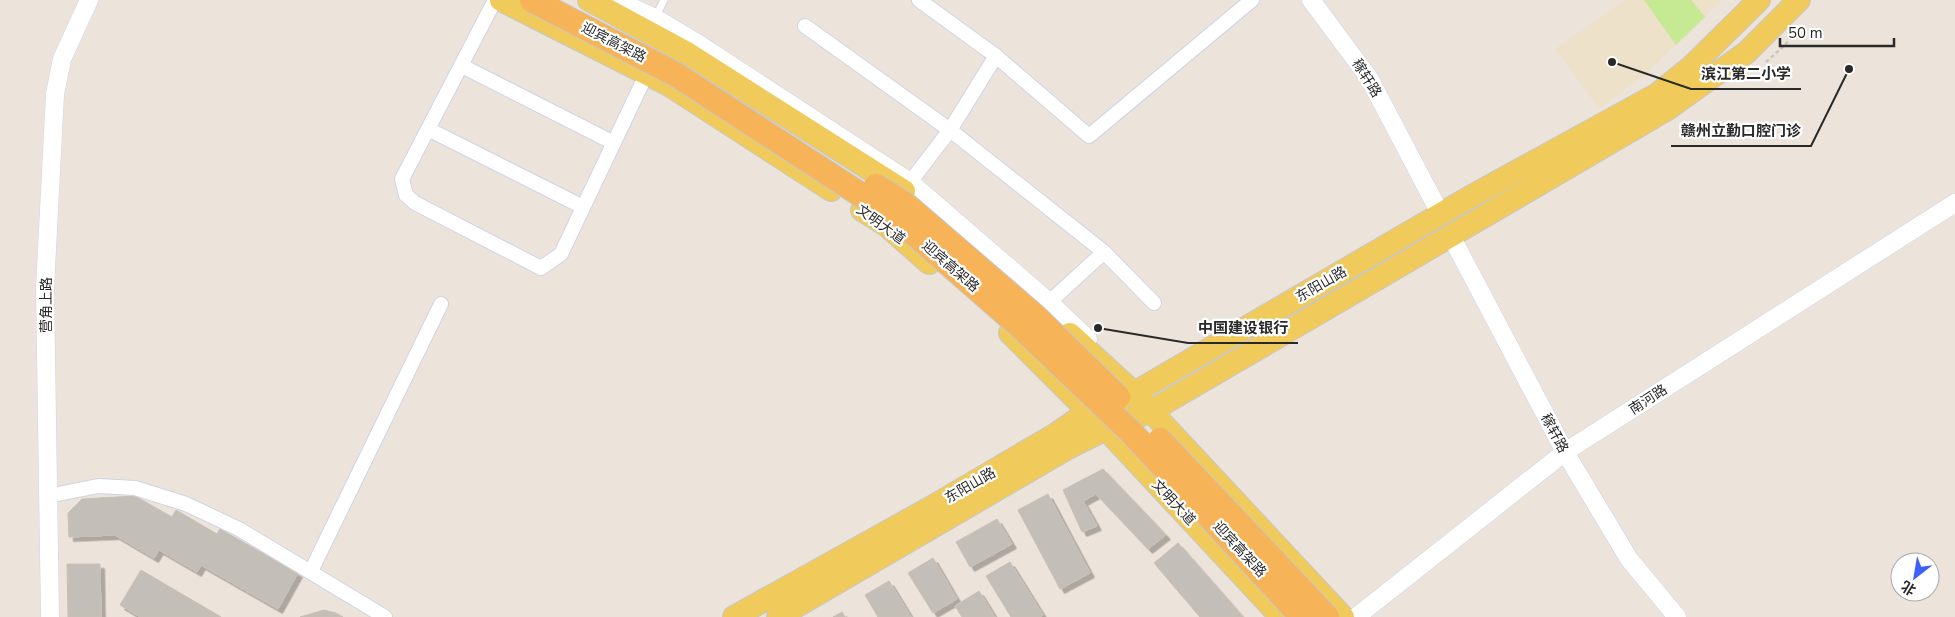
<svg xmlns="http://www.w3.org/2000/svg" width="1955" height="617" font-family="'Nunito Sans','Noto Sans SC',sans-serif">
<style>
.education{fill:#ede1ca}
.pitch{fill:#c6ea93}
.building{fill:#c4beb8;stroke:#c7c0b5;filter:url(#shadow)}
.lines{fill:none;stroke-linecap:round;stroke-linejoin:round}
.service-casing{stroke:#d0d4e2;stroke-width:9}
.minor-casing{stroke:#d0d4e2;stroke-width:16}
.tertiary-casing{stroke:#d0d4e2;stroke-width:19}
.primary-casing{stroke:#c7c7c7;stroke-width:24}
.path{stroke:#c7c7c7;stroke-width:2.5;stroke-dasharray:4 2.5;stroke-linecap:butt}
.service{stroke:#fff;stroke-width:7}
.minor{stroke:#fff;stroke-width:14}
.tertiary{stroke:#fff;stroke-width:18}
.primary{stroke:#f0cb5c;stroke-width:22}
.trunk-bridge-casing{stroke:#c7c7c7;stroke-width:26;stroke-linecap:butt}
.trunk-bridge{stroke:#f6b358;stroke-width:24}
.labels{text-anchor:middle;stroke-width:4.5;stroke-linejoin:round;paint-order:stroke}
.street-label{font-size:14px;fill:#292929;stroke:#fff}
.leader{fill:none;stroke:#292929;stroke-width:2}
.callout-dot{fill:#292929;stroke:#fff;stroke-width:2}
.callout-label{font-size:15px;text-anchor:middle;font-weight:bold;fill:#292929;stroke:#fff;stroke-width:4.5;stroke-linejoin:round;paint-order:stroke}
</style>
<defs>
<filter id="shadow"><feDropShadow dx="4.5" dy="4.5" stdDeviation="0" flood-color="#0004"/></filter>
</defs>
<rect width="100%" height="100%" fill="#ece4db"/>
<path class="education" d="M1625,0H1722L1645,75L1599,109L1555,49Z"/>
<path class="pitch" d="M1644,0H1691L1705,17L1676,45Z"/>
<path class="building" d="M1103,469L1166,535L1148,549L1096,494L1083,501L1097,526L1082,532L1063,490Z
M1048,494L1090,573L1060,589L1018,510Z
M135,496L172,517L176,510L217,534L220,529L298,573L278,609L201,565L197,572L159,550L154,558L115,535L69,537L68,513L82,499Z
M997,519L1012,544L970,567L956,542Z
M1178,543L1243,617H1200L1154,563Z
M933,558L957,599L933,613L908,573Z
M1010,562L1043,615L1040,617H1011L986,576Z
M67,564H100L101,617H68Z
M141,570L221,617H140L120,605Z
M889,581L911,617H878L865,595Z
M979,591L995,617H962L955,606Z
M324,610L336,613L343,617H300Z
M842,612L845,617H833Z"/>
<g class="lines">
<g class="service-casing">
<path id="service" d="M655,18L664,0"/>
</g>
<g class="minor-casing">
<path id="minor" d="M495,0L402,179L406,195L415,203L541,268L561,254L647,73
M919,0L996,56L1089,136L1252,0
M805,26L950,130L1104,252L1154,303
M462,66L614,143
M428,129L583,207
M904,190L950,130L996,56
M1043,308L1104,252
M48,496L98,486L135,488L186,504L239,529L385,617
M311,571L441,304"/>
</g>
<g class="tertiary-casing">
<path id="tertiary" d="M616,0L655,18L697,43L910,182L1049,302L1088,339
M1311,0L1369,78L1441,215
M1451,236L1565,452L1629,559L1677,617
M50,617L45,288L55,94L62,59L89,0
M1356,617L1565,452L1955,203"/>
</g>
<g class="primary-casing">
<path id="primary" d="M501,0L669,85L831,190
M589,0L687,53L904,191
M862,210L886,225L929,263
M1010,333L1106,429L1281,617
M1070,334L1134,393L1343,617
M734,617L930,508L1056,434L1088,412L1134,393L1470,197L1656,95L1691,67L1759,0
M778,617L1068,448L1106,429L1151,411L1666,110L1747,52L1799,0"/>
</g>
<path class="path" d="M1766,62L1785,45L1795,32"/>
<use href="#service" class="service"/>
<use href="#minor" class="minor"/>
<use href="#tertiary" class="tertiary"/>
<use href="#primary" class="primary"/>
<g class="trunk-bridge-casing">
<path id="trunk-bridge" d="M532,0L675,74L895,217L1023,329L1131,432L1302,617
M876,186L905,204L1036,317L1118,397
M1160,440L1327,617"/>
</g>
<use href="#trunk-bridge" class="trunk-bridge"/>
</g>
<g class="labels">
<g class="street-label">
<text transform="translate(614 42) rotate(27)" y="5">迎宾高架路</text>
<text transform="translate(1367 78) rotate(58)" y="5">稼轩路</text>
<text transform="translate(881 224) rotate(36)" y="5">文明大道</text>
<text transform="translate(951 266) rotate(41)" y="5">迎宾高架路</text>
<text transform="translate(1321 284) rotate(-30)" y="5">东阳山路</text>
<text transform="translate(46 305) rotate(-90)" y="5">营角上路</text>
<text transform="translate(1648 399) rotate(-33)" y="5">南河路</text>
<text transform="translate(1555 433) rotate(62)" y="5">稼轩路</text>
<text transform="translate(970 485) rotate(-30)" y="5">东阳山路</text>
<text transform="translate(1174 502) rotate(47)" y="5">文明大道</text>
<text transform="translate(1240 549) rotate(47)" y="5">迎宾高架路</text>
</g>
</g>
<path class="leader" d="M1612 62L1691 89H1801M1849 69L1811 146H1671M1098 328L1188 343H1298"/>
<g class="callout-dot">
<circle cx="1612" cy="62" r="5"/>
<circle cx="1849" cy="69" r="5"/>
<circle cx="1098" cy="328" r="5"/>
</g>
<g class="callout-label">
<text x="1746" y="79">滨江第二小学</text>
<text x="1741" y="136">赣州立勤口腔门诊</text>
<text x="1243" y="333">中国建设银行</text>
</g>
<g transform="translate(1915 577) rotate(211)"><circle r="24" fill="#ffffff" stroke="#a9a9a9"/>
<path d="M0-4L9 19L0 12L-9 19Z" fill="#3b61f9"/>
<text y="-8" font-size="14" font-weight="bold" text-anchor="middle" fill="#292929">北</text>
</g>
<path d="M1780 38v8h114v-8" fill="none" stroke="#292929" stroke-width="2.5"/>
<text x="1788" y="38" font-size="15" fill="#292929" stroke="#ffffff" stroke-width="4" paint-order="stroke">50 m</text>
</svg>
